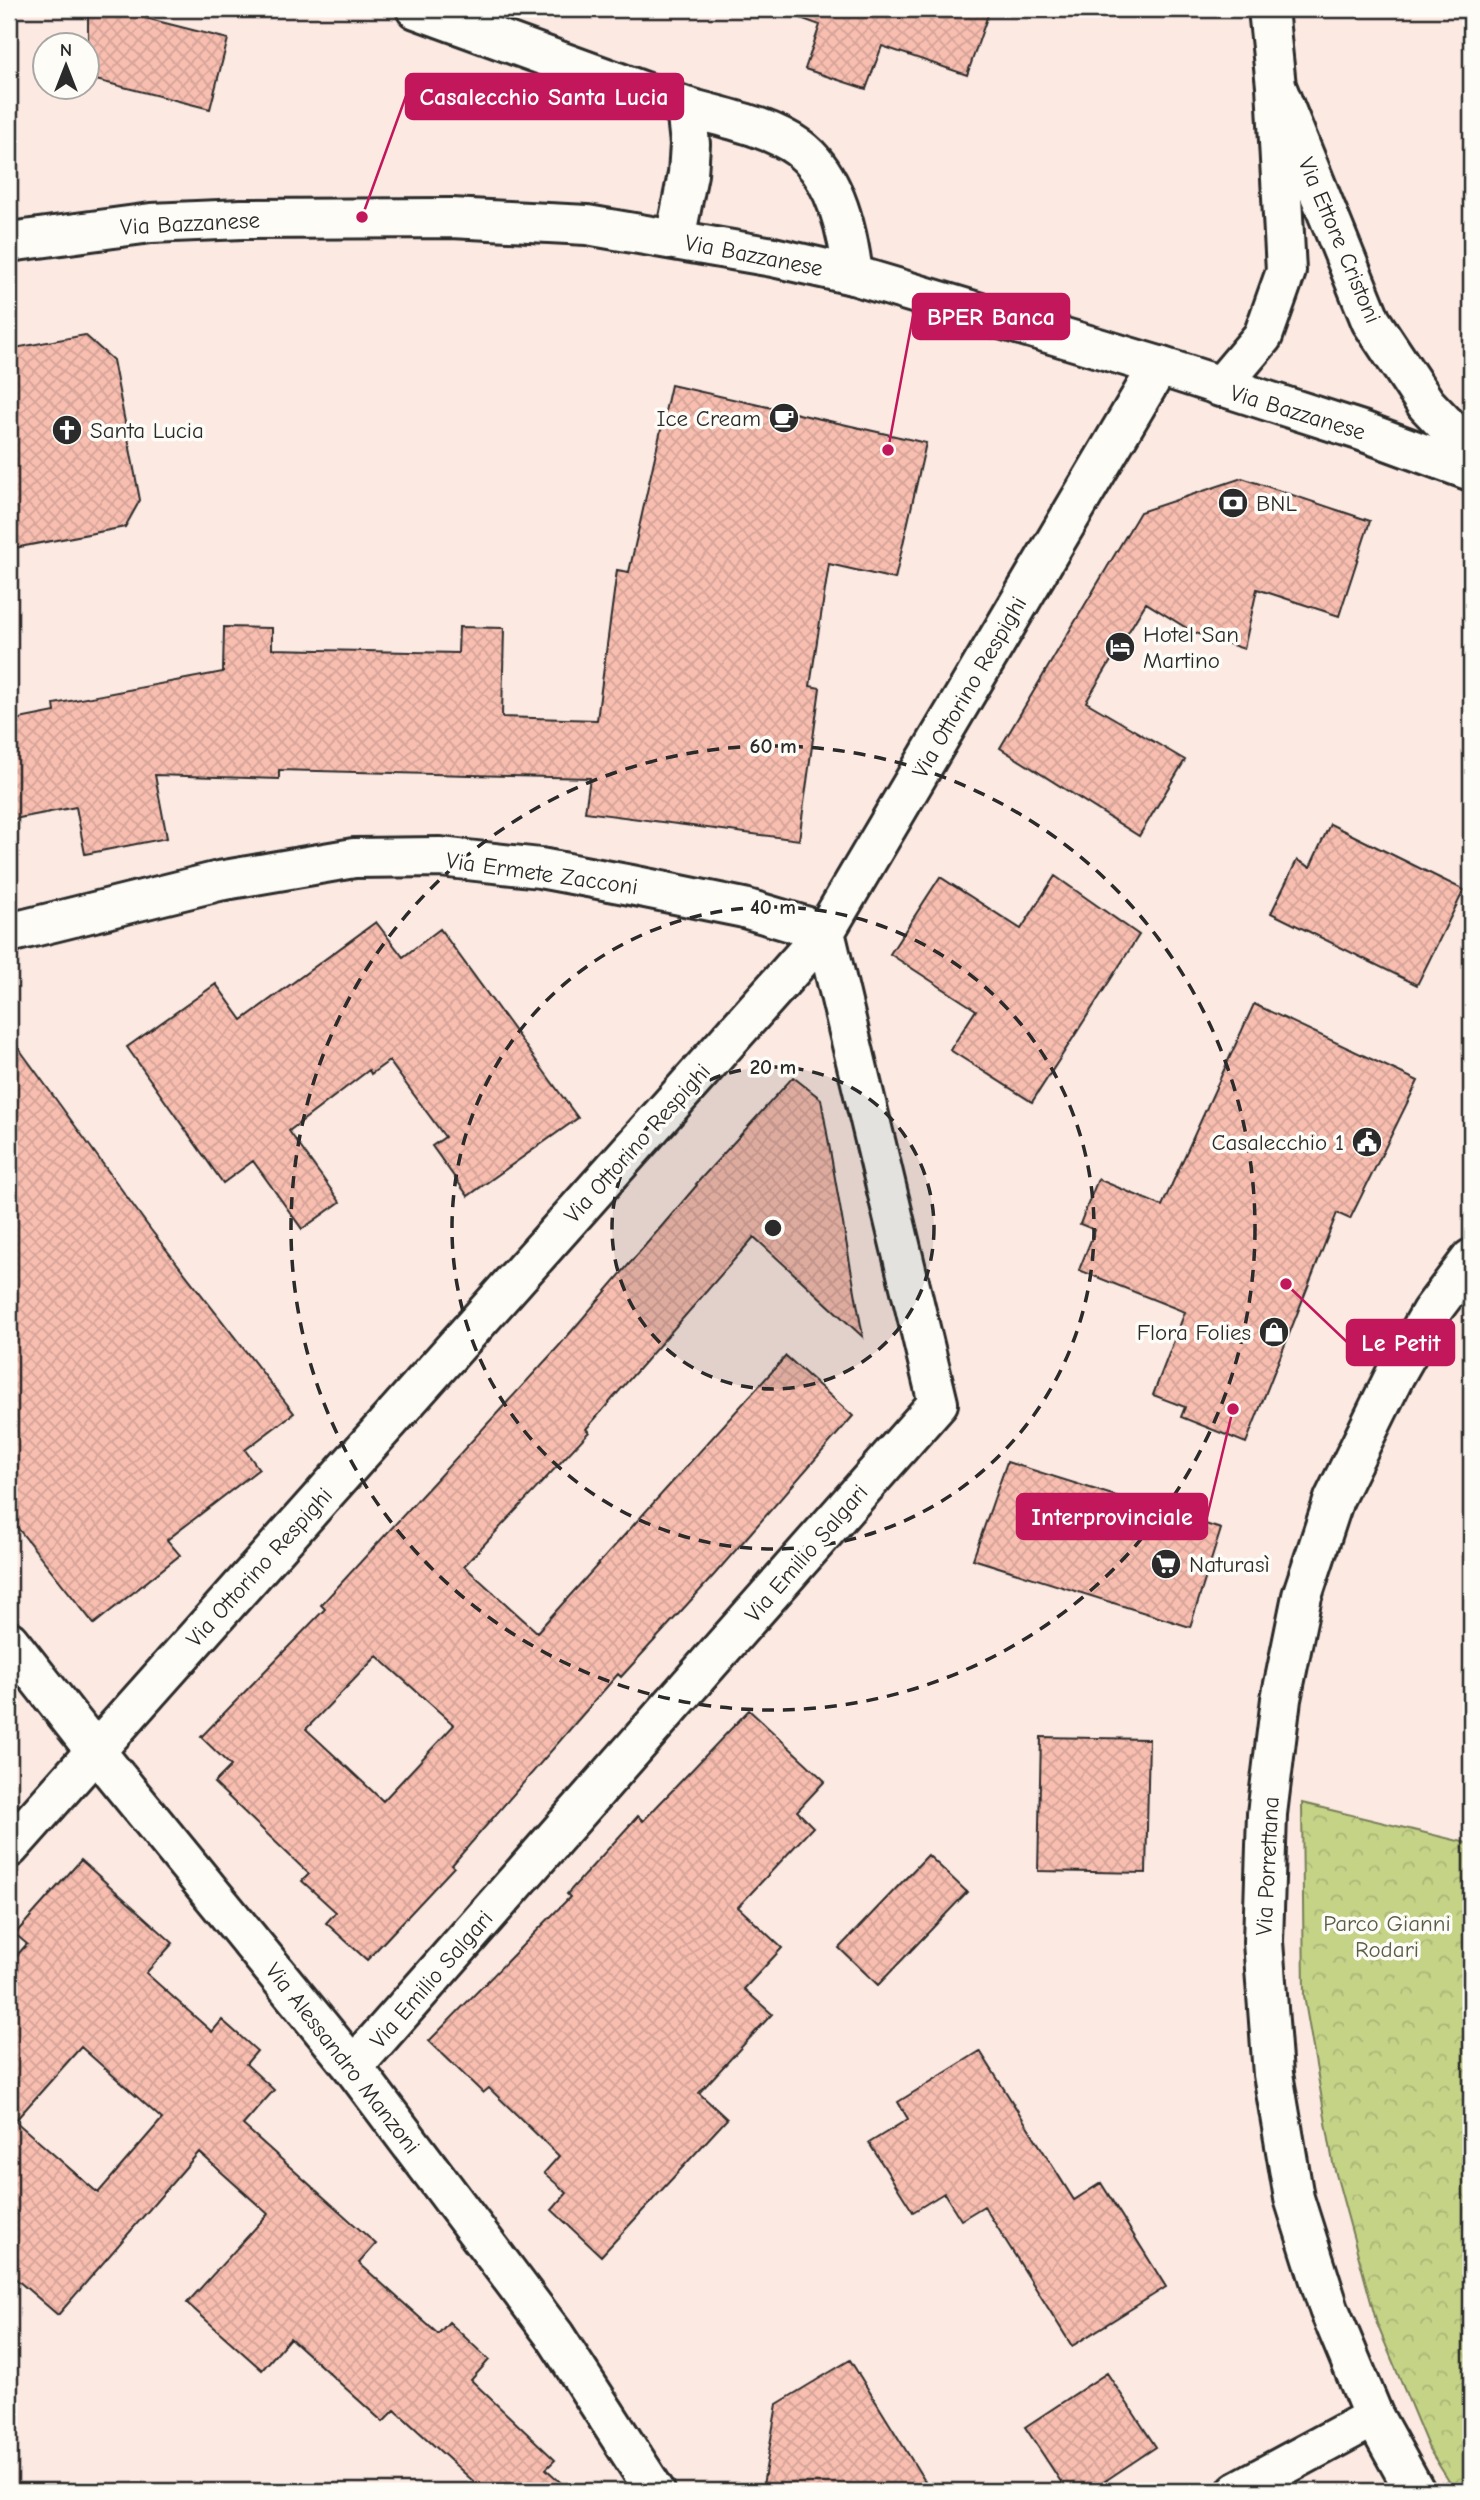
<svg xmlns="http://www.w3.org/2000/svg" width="1480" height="2500" font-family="'Comic Neue',sans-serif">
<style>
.park{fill:url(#park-crowns);stroke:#787f59;stroke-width:2}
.building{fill:url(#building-cross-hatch);stroke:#2b2b2b;stroke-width:2;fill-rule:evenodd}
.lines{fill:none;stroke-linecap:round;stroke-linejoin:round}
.minor-casing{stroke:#2b2b2b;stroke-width:44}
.secondary-casing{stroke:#2b2b2b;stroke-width:44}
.primary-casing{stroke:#2b2b2b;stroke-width:44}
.minor{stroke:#fdfcf7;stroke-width:38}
.secondary{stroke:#fdfcf7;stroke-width:38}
.primary{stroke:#fdfcf7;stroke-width:38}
.ring{fill:none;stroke:#2b2b2b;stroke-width:3.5;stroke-dasharray:12 9}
.labels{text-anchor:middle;stroke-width:7;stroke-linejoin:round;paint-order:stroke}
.street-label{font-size:23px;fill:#2b2b2b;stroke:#fdfcf7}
.poi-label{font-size:23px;fill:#2b2b2b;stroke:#fdfcf7;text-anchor:start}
.park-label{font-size:23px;fill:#595d47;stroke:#fdfcf7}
.centre{fill:#2b2b2b;stroke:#fdfcf7;stroke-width:3.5}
.ring-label{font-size:21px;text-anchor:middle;font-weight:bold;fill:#2b2b2b;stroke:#fdfcf7;stroke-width:7;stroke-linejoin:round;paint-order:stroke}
.leader{fill:none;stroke:#c2185b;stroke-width:2.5}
.callout-dot{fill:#c2185b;stroke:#fdfcf7;stroke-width:2.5}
.callout{fill:#c2185b;stroke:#c2185b;stroke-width:2.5}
.callout-label{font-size:24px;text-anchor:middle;font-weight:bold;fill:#fff}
</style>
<defs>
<pattern id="park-crowns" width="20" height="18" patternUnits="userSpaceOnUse" patternTransform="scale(1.75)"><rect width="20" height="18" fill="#c5d387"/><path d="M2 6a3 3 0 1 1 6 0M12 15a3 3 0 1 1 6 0" fill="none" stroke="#a9b575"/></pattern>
<pattern id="building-cross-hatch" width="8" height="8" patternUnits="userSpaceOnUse" patternTransform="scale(1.75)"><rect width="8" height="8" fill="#f8beb0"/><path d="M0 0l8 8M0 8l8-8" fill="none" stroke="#d5a398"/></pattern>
</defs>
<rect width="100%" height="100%" fill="#fce9e2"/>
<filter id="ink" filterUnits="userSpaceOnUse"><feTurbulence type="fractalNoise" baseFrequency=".0143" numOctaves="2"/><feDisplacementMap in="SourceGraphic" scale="14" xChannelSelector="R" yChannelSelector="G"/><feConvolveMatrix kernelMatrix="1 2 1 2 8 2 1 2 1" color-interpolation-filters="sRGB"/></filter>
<g filter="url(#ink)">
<path class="park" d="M1302,1803L1471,1844V2491H1455L1429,2449L1377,2324L1333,2163L1304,1996Z"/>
<path class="building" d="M88,9H110L228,39L210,109L88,78Z
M796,9H990L967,75L882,46L866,89L805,69L820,25L795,16Z
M85,335L113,360L140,500L125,527L9,549V349Z
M671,385L926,443L895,579L829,564L810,686L820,688L799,840L585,812L590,778L279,770V779L155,775L167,838L85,854L76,807L9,820V721L55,712L54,704L223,672L224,627L272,628V649L458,653L459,627L504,628L502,717L597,720L617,570L629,572Z
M1242,478L1370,521L1339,616L1257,589L1244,649L1193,632L1146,603L1086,702L1185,760L1139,836L1000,748L1140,512Z
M1330,824L1464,890L1417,985L1271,913L1297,860L1310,867Z
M1055,876L1139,935L1032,1102L950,1050L976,1010L890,954L940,877L1021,929Z
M376,922L403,957L440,929L578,1118L468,1196L432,1146L445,1137L389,1061L371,1074L369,1070L289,1131L340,1202L302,1229L253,1161L223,1183L127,1047L216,984L242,1020Z
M1254,1004L1418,1081L1350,1219L1337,1213L1246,1443L1181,1417L1185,1407L1153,1395L1185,1312L1079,1270L1095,1230L1080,1224L1098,1179L1162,1206Z
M9,1035L151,1230L294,1413L245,1450L259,1469L167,1540L180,1555L94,1624L9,1517Z
M793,1077L821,1099L863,1337L754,1237L586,1429L589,1432L464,1566L537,1632L786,1356L853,1416L714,1575L621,1677L618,1674L452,1865L454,1867L367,1960L326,1923L336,1912L302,1881L309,1874L214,1783L231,1766L201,1737L325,1609L321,1605L558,1347L697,1185L696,1184ZM377,1656L454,1725L383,1801L306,1729Z
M1007,1462L1221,1529L1190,1627L973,1559Z
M749,1710L825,1781L797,1811L813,1827L738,1907L782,1948L744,1989L772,2014L699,2093L727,2119L601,2256L552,2210L567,2193L544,2173L559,2156L489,2088L483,2093L429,2041L570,1897L567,1894L638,1816L643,1821Z
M1041,1737L1149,1739L1146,1873L1038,1871Z
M928,1855L967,1892L878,1985L839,1948Z
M81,1860L173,1943L146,1973L212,2032L222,2020L257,2051L246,2064L274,2090L243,2125L376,2244L359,2263L438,2334L449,2322L489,2360L471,2380L555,2460L546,2469L570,2491H484L395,2410L383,2422L290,2338L262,2370L187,2303L268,2214L199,2152L58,2315L9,2273V1964L27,1944L15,1934ZM81,2047L162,2119L98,2193L15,2121Z
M980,2051L1074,2200L1101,2183L1166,2287L1072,2346L984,2206L961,2220L944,2193L913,2212L869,2143L908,2119L898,2102Z
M850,2360L931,2491H762L777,2404Z
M1107,2373L1156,2447L1090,2491H1067L1025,2427Z"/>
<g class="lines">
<g class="minor-casing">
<path id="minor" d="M416,9L686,107
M1276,86L1371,321L1426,404L1471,451
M675,239L688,174L690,144L686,107C722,118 767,125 799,148C836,176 848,232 853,275
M1220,387L1263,336L1286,271L1276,86L1268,9
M9,933L219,881L354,858L440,857L540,868L631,885L744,908L825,932
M9,1641L96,1752L353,2067L555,2336L655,2491
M9,1848L825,932L1159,366
M353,2067L938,1403L825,932
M1237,2491L1374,2417"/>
</g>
<g class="secondary-casing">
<path id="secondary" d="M9,242L151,223L242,219L451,218L587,225L773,257L853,275L1159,366L1362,431L1471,471"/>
</g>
<g class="primary-casing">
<path id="primary" d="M1415,2491L1374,2417L1329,2309L1294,2198L1273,2074L1263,1942L1267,1814L1281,1699L1302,1596L1334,1499L1395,1375L1431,1312L1471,1259"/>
</g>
<use href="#minor" class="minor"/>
<use href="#secondary" class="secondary"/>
<use href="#primary" class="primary"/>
</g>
</g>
<circle cx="773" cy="1228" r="161" fill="#2b2b2b" fill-opacity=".12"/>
<g class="ring">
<circle cx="773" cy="1228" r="161"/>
<circle cx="773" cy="1228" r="321"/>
<circle cx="773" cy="1228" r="482"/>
</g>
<defs>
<g id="cafe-disc" transform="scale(1.575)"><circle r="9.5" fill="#2b2b2b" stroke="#fdfcf7"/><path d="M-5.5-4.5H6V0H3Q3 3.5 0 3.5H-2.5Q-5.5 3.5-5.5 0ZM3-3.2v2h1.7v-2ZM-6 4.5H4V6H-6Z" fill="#fff"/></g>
<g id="church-disc" transform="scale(1.575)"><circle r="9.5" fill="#2b2b2b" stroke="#fdfcf7"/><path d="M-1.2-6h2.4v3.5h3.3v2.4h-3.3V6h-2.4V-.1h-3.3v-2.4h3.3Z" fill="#fff"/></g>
<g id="bank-disc" transform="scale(1.575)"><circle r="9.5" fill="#2b2b2b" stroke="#fdfcf7"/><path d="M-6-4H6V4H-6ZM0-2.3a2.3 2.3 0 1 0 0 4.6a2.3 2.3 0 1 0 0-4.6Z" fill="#fff"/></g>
<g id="hotel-disc" transform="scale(1.575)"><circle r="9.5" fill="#2b2b2b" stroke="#fdfcf7"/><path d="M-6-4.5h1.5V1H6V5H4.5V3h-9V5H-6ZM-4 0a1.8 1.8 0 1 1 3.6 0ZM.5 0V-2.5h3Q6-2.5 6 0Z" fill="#fff"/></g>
<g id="civic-disc" transform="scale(1.575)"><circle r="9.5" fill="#2b2b2b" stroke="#fdfcf7"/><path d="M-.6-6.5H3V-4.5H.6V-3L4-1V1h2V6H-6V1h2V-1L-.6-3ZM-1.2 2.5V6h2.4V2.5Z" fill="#fff"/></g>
<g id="shop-disc" transform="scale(1.575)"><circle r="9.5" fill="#2b2b2b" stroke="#fdfcf7"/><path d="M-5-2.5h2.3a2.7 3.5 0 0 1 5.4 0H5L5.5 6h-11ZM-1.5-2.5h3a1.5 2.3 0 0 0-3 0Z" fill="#fff"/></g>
<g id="supermarket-disc" transform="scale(1.575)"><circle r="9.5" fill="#2b2b2b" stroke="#fdfcf7"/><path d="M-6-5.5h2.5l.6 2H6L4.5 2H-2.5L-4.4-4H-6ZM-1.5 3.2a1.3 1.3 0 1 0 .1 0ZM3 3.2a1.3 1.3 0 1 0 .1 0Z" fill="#fff"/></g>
</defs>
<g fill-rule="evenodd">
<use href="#cafe-disc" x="784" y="418"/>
<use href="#church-disc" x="67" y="430"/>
<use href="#bank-disc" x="1233" y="503"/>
<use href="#hotel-disc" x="1120" y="647"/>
<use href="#civic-disc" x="1367" y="1142"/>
<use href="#shop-disc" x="1274" y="1332"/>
<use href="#supermarket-disc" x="1166" y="1564"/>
</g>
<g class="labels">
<g class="street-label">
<text transform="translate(190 223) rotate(-3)" y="8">Via Bazzanese</text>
<text transform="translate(1340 240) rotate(67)" y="8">Via Ettore Cristoni</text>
<text transform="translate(754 255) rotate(11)" y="8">Via Bazzanese</text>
<text transform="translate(1298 412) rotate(17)" y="8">Via Bazzanese</text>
<text transform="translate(969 687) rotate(-60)" y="8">Via Ottorino Respighi</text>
<text transform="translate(542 873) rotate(8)" y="8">Via Ermete Zacconi</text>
<text transform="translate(637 1143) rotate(-48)" y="8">Via Ottorino Respighi</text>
<text transform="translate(806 1553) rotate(-49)" y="8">Via Emilio Salgari</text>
<text transform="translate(259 1567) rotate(-48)" y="8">Via Ottorino Respighi</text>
<text transform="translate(1267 1866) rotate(-87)" y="8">Via Porrettana</text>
<text transform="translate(431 1979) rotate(-49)" y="8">Via Emilio Salgari</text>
<text transform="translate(343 2058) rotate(52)" y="8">Via Alessandro Manzoni</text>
</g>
<g class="poi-label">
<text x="761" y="426" text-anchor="end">Ice Cream</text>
<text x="90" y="438">Santa Lucia</text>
<text x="1256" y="511">BNL</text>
<text x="1143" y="642">Hotel San<tspan x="1143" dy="26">Martino</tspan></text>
<text x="1344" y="1150" text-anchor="end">Casalecchio 1</text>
<text x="1251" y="1340" text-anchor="end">Flora Folies</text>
<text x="1189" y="1572">Naturasì</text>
</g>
<g class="park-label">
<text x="1387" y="1931">Parco Gianni<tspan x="1387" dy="26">Rodari</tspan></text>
</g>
</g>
<circle cx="773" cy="1228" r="10" class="centre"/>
<g class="ring-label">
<text x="773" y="753">60 m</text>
<text x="773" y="914">40 m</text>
<text x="773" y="1074">20 m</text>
</g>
<path class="leader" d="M362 217L406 96M888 450L913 316M1286 1284L1347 1342M1233 1409L1207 1517"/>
<g class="callout-dot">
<circle cx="362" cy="217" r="7"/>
<circle cx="888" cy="450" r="7"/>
<circle cx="1286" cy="1284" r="7"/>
<circle cx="1233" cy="1409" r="7"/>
</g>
<g class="callout">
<rect x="406" y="74" width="277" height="45" rx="7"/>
<rect x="913" y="294" width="156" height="45" rx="7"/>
<rect x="1347" y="1320" width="107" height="45" rx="7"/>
<rect x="1017" y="1494" width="190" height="45" rx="7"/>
</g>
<g class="callout-label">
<text x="544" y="105">Casalecchio Santa Lucia</text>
<text x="991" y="325">BPER Banca</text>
<text x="1401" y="1351">Le Petit</text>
<text x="1112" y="1525">Interprovinciale</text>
</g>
<rect width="1480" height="2500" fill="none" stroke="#fdfcf7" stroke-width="35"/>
<rect x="18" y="18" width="1445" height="2465" fill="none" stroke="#2b2b2b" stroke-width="2.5" filter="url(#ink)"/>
<g transform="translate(66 66)"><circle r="33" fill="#fdfcf7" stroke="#a9a8a5" stroke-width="2"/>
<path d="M0-5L12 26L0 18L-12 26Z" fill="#2b2b2b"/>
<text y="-10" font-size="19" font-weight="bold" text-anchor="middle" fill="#2b2b2b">N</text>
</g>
</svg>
